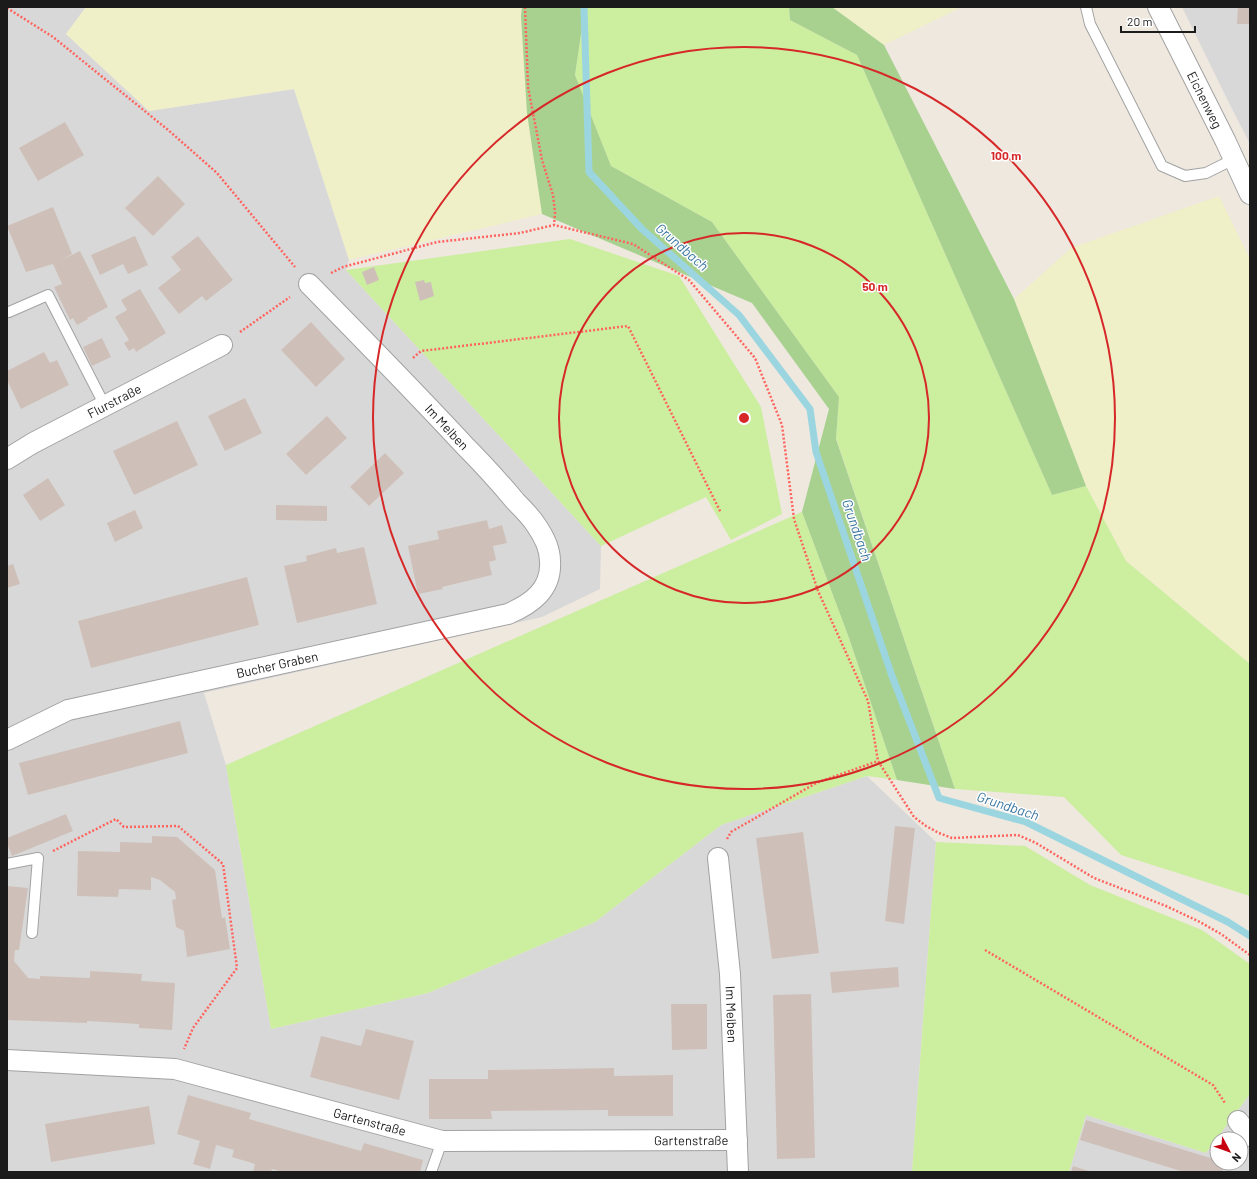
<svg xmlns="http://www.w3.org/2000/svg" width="1257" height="1179" font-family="Barlow,sans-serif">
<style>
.residential{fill:#d9d8d8;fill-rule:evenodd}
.farmland{fill:#efefc8}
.grass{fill:#ccee9f}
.forest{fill:#a8d190}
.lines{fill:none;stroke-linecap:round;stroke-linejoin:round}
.stream{stroke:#9bd6e0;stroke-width:7}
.building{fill:#cec0b8}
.lane-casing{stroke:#a2a2a2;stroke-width:12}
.street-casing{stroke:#a2a2a2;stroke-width:22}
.path{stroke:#ff645f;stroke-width:2.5;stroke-dasharray:2 2;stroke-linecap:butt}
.lane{stroke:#fff;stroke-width:10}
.street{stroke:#fff;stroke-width:20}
.ring{fill:none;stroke:#d62828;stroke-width:2}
.labels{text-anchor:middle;stroke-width:3;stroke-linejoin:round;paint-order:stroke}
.street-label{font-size:13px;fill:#1b1b1b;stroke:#fff}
.water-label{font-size:14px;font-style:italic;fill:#3b77a2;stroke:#fff}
.centre{fill:#d62828;stroke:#fff;stroke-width:2}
.ring-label{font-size:12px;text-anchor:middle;font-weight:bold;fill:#d62828;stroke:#fff;stroke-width:3;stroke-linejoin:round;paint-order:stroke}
</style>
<rect width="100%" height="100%" fill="#eee8df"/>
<path class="residential" d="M7,7H86L66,34L149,111L294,89L349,260L346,270L601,546L600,589L542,617L204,693L226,765L271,1029L428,993L595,922L721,825L867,776L936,842L912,1172H7Z
M1182,7H1250V144L1228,101Z
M1250,1094V1172H1069L1086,1115L1206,1153ZM1217,1139H1241V1163H1217Z"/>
<path class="farmland" d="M86,7H522L521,16L527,113L542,214L349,260L294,89L149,111L66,34Z
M832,7H962L884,45Z
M1219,196L1250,259V664L1126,561L1086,486L1014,299L1071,248Z"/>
<path class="grass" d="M585,7H789L790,20L857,55L1052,495L1086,486L1126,561L1250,664V896L1121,855L1064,797L955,789L836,438L839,397L712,222L611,166L575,75Z
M570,239L679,276L761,407L782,514L731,540L706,497L601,546L346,270Z
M802,512L849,638L897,780L867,776L721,825L595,922L428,993L271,1029L226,765Z
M936,842L1025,846L1090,885L1202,930L1250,964V1094L1206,1153L1086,1115L1069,1172H912Z"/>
<path class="forest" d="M522,7H585L575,75L611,166L712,222L839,397L836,439L955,789L897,780L849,638L802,512L829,409L752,303L542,214L527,113L521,16Z
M789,7H832L884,45L1014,299L1086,486L1052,495L857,55L790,20Z"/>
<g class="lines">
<path class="stream" d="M584,7L589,172L642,229L739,315L810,409L816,452L892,676L939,798L1026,822L1228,922L1250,936"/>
</g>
<path class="building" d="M1238,7H1250V24H1237Z
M65,122L84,155L38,181L19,148Z
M158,176L185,204L153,236L125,208Z
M53,207L72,254L59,261L80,251L108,307L87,318L88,319L77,325L73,318L70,320L54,287L62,284L53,264L26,272L7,226Z
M135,236L148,265L128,274L123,264L100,275L91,255Z
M198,236L233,280L206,301L202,296L179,314L158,288L181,270L171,257Z
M374,267L379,280L367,285L362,272Z
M424,280L425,283L431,282L434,296L420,301L415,282Z
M140,289L166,333L136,352L134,348L129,351L124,343L129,340L115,317L127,310L121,300Z
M311,322L345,359L316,387L281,350Z
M102,338L111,357L92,366L83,347Z
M44,352L50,363L57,360L69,385L21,409L7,380V371Z
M245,398L262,433L225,451L208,416Z
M327,416L347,438L306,475L286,454Z
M177,421L198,465L134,495L113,451Z
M385,453L404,473L369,506L350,487Z
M48,478L65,505L40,521L23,495Z
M276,505L327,506V521L276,520Z
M135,510L143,528L115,542L107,523Z
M487,520L489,529L502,525L507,543L493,546L496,560L489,562L492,575L442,587L443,589L418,594L408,546L439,539L437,531Z
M364,547L377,604L297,623L284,566L307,561L306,556L336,548L337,553Z
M13,564L20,584L7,588V566Z
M247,577L259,625L91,668L78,621Z
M180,721L188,753L28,795L19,763Z
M66,814L73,831L12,856L7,843V838Z
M895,826L915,828L904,924L885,921Z
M803,832L819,953L772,959L756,838Z
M152,836L177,837L215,870L222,918L225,917L230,949L187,957L184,931L176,927L172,900L176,899L175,892L160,880L151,877V890L119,889L118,897L77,896L78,851L120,852V842L152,843Z
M7,886L28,888L19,950H15L14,961L28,978L40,979V976L90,978V971L142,974L141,981L175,983L172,1030L139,1028V1024L87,1021V1023L7,1020Z
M898,967L899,987L832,993L830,972Z
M811,994L815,1158L777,1159L773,995Z
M671,1004H707V1049L672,1050Z
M366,1029L414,1041L399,1100L310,1077L321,1036L361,1046Z
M614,1068V1076L673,1075V1116H608V1110L491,1111L492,1119H429V1079H488V1070Z
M188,1095L251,1113L249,1119L361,1151L364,1143L423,1160L420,1172H284L272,1169L271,1172H253L255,1164L232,1157L234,1150L216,1145L210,1169L193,1164L200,1141L177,1134Z
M149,1106L155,1144L51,1162L45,1124Z
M1086,1120L1217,1160V1163H1225L1222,1172H1184L1080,1140Z
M1073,1166L1092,1172H1071Z"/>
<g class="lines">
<g class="lane-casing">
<path id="lane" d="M1086,7L1090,24L1162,166L1185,176L1206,173L1234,159
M9,312L48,295L105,406
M7,864L38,858L32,933
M431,1172L442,1141"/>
</g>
<g class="street-casing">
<g id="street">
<path id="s1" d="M1158,7L1225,140L1250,194"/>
<path id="s2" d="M7,459L33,443L222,345"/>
<path id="s3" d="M7,740L68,710L508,614C531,604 552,590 550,561C550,549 543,535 536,525C531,517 523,509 516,502C500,483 483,464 465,446C414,391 361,337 309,284"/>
<path id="s4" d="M718,858L730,974L738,1172"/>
<path id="s5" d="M7,1060L175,1069L442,1141L737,1140"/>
<path d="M1238,1121L1250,1136"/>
</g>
</g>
<path class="path" d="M525,7L528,87L542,160L553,195L555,212L554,225
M7,8L53,37L167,129L217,173L295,267
M331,273L343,267L437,242L520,233L554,225L633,244L689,280L755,358L782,425L794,519L818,591L868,701L878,761L914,817L926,826L939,833L952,838L1018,835L1036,843L1094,878L1166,906L1200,922L1221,934L1250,955
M240,332L290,297
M413,358L421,351L628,326L721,513
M727,839L731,832L816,783L878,761
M53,851L116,819L124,827L178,826L223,864L237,968L193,1028L184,1049
M985,950L1213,1085L1225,1103"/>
<use href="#lane" class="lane"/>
<use href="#street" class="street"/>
</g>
<g class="ring">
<circle cx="744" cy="418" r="185"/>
<circle cx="744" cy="418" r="371"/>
</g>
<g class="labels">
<g class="street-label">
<text dy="5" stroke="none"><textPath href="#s1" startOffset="104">Eichenweg</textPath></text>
<text dy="5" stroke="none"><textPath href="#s2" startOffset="122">Flurstraße</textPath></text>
<text transform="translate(447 427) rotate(47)" y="5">Im Melben</text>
<text dy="5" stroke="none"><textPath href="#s3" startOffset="282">Bucher Graben</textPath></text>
<text dy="5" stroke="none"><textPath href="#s4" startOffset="157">Im Melben</textPath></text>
<text dy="5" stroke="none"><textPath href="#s5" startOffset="370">Gartenstraße</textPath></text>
<text dy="5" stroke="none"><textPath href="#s5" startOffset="694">Gartenstraße</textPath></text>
</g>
<g class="water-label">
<text transform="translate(682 247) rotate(41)" y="5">Grundbach</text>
<text transform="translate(857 530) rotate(71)" y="5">Grundbach</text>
<text transform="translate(1008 806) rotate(18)" y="5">Grundbach</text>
</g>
</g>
<circle cx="744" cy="418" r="6" class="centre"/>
<g class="ring-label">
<text x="1006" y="160">100 m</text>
<text x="875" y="291">50 m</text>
</g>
<rect width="1257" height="1179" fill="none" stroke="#1b1b1b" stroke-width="16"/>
<g transform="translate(1229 1151) rotate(131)"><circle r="19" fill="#ffffff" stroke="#a4a4a4"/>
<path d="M0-3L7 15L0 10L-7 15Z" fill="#c6000f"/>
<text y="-6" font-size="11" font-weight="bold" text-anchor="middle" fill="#1b1b1b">N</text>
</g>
<path d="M1121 26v6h74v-6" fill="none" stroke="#1b1b1b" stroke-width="2"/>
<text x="1127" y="26" font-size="12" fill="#1b1b1b" stroke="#ffffff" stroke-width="3" paint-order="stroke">20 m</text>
</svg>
